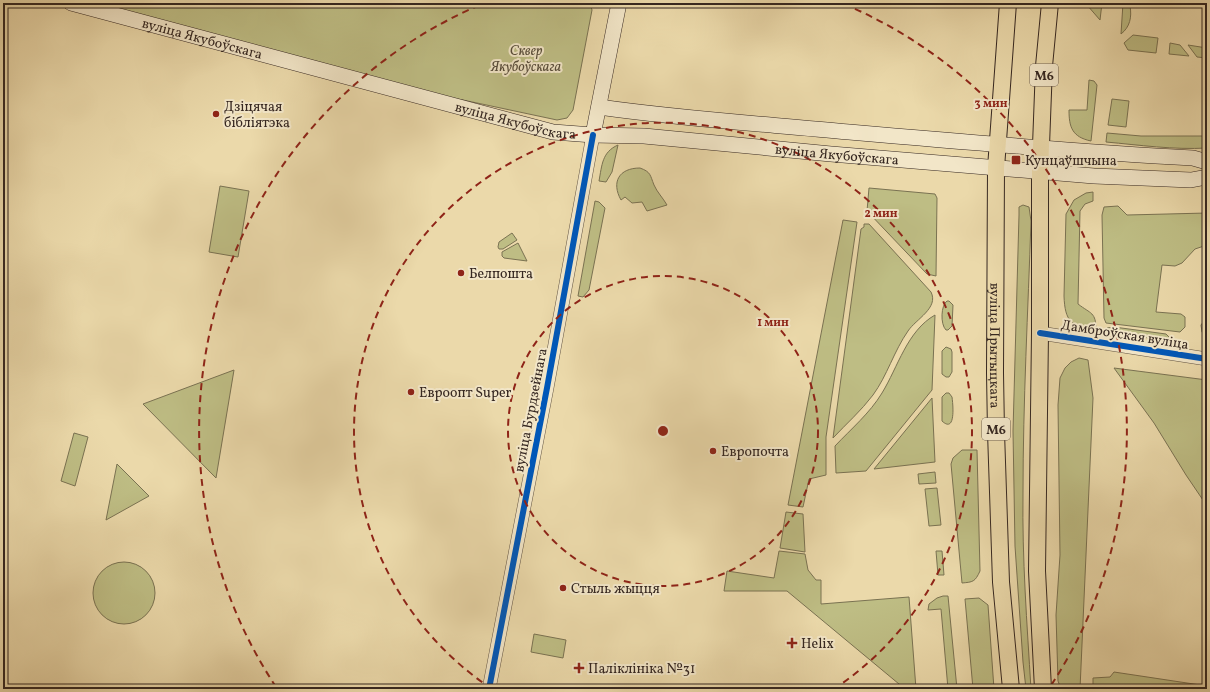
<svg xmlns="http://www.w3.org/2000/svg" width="1210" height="692" font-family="Vollkorn,serif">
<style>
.green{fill:#bebd84;stroke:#7a7252}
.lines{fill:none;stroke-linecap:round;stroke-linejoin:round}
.tertiary-casing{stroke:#625443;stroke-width:14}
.secondary-casing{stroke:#352721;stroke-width:16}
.primary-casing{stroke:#352721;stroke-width:18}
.tertiary{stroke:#f2e6c8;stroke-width:13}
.secondary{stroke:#f2e6c8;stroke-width:15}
.primary{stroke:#ebd9aa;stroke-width:16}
.cycleway-casing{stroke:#f2e6c8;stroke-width:8}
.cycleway{stroke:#0057b8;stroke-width:6}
.ring{fill:none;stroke:#8f2418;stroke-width:2;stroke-dasharray:7 5}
.poi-dot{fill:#8f2418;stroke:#f2e6c8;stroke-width:1.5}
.labels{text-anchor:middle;stroke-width:4;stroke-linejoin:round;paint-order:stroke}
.shield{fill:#f2e6c8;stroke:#6e6053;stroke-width:1}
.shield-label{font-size:13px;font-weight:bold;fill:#352721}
.street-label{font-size:14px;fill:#352721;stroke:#f2e6c8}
.park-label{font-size:14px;font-style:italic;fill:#574c3a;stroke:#f2e6c8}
.poi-label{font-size:14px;fill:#352721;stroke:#f2e6c8;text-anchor:start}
.centre{fill:#8f2418;stroke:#f2e6c8;stroke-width:2}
.ring-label{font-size:12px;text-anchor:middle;font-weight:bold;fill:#8f2418;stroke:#f2e6c8;stroke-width:4;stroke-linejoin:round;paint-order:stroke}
</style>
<rect width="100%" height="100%" fill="#ebd9aa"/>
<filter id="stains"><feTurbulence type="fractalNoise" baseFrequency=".005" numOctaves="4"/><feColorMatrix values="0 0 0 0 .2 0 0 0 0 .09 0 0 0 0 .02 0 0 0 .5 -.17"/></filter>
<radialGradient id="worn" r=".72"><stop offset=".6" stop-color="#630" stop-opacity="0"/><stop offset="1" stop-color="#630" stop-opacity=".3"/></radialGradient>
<path class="green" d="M90,3H590L592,10L573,110L567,118L557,120L463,100L416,93Z
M1087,3H1102L1100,20L1087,5Z
M1123,3H1132L1130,6C1132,17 1130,27 1121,34Z
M1133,35L1158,38L1156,53L1128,50L1124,43Z
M1170,43L1180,45L1189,56L1169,54Z
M1188,45L1207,48V58L1197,57Z
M1089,80L1094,81L1097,85L1091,141C1072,137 1069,127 1069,110H1087Z
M1112,99L1129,101L1126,127L1108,125Z
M1107,133L1141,136H1207V148C1174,150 1139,145 1106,142Z
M618,145L612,172L606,182L599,181C602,165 602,152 618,145Z
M640,168C651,172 650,175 654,185C657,192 663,198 667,205L647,211L642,202L632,203L625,197L621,200C611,182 619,168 640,168Z
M220,186L249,191L238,257L209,252Z
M869,188L935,194L937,198L936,276L927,274L867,211Z
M1093,192V201L1085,204L1080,211L1078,304C1091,314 1096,312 1096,330C1071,326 1065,322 1064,296L1066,214L1074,200L1086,193Z
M595,201L599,202L605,208L589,290L583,297L578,296Z
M1023,205L1029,207L1031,221C1028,311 1023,402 1023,493C1022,558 1027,624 1031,689H1026L1023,662L1015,546L1013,431L1019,215V207Z
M1118,206L1127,215L1207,213V245L1195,249L1182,263L1175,266L1162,265L1156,312L1181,314L1185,317V327L1180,332L1106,323L1104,318L1102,215L1104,207Z
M843,220L857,222L826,437V475L809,479L803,507L788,505Z
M864,224H869L931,292C939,308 916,319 908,331C894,351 887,376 873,395C861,411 846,424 833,438L861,229L864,227Z
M512,233L517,240L503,249H499L498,247L499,242Z
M518,243L527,261L504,258L502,256V252Z
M947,301H949L953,305L952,326L948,330H946C940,324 941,305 947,301Z
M935,315L932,390L866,471L836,473L835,446C851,429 870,413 882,393C898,367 907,331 935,315Z
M1207,317V336H1205L1202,332L1201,325Z
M1114,327L1166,334L1172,340L1107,334V328Z
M946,347L951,349L952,352V372L949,377H946L942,374V351Z
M1079,358L1088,360L1093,398L1080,689H1061L1058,681L1056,615L1060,555L1058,405L1060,378L1065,368L1071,362Z
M1114,368L1207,380V506L1186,475L1154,423Z
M234,370L216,478L143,404Z
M946,393H949L952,397C953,404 956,434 942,421V397Z
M932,398L935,462L874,469Z
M74,433L88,437L75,486L61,481Z
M962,450H977L980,571C975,582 973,582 962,583L951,464L953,458Z
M117,464L149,496L106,520Z
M935,472L936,483L919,484L918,474Z
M937,488L941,525L929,526L925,489Z
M786,512L803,514L805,552L780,548Z
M779,551L805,554L808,570L816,580H821V604L909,597L916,689H905L787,591H724L727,571L774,578Z
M936,551H942L944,575H938Z
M93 593a31 31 0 1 1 62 0a31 31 0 1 1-62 0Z
M943,596H948L957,689H948L941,609L928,610L929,604L937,598Z
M979,598L988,605L994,689H973L965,599Z
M534,634L566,640L563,658L531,652Z
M1114,672L1207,686V689H1093V678L1110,677Z"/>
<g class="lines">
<g class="tertiary-casing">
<path id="tertiary" d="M1040,333L1207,359
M489,689L547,388L593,135"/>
</g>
<g class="secondary-casing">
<g id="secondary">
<path id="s1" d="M71,3L553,132L593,135L644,136L831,154L1094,176L1191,180L1207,177"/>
<path d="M599,107C682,119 765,124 849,132C963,142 1078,152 1193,158L1207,162"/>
<path d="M593,135L619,3"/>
</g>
</g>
<g class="primary-casing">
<g id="primary">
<path id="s2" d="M1008,3L996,168L995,373L996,432L1001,582L1011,689"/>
<path d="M1043,689L1037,571L1040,333V172L1044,66L1050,3"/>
</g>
</g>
<use href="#tertiary" class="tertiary"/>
<use href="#secondary" class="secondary"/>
<use href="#primary" class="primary"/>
<g class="cycleway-casing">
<path id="cycleway" d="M1040,333L1207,359
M489,689L547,388L593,135"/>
</g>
<use href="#cycleway" class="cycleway"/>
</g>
<g class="ring">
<circle cx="663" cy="431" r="155"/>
<path d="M492 689A309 309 0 1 1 834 689"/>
<path d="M276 687A464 464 0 0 1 482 4M844 4A464 464 0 0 1 1050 687"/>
</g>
<g class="poi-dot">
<circle cx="216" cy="114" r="4"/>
<rect x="1011" y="155" width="10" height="10" rx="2"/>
<circle cx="461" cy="273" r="4"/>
<circle cx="411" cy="392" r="4"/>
<circle cx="713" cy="451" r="4"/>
<circle cx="563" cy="588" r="4"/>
<path d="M790 637h4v4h4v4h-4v4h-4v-4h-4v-4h4z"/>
<path d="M577 662h4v4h4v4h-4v4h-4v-4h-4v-4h4z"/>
</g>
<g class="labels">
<g class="shield">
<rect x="1030" y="64" width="28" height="22" rx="3"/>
<rect x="982" y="418" width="28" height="22" rx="3"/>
</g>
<g class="shield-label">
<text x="1044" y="80">М6</text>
<text x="996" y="434">М6</text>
</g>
<g class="street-label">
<text dy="5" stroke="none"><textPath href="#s1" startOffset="136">вуліца Якубоўскага</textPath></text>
<text dy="5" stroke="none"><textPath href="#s1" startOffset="460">вуліца Якубоўскага</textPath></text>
<text dy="5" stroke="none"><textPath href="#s1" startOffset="784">вуліца Якубоўскага</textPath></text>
<text transform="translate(1125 334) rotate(9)" y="5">Дамброўская вуліца</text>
<text dy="5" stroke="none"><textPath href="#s2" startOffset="343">вуліца Прытыцкага</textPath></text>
<text transform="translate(530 410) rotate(-79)" y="5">вуліца Бурдзейнага</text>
</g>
<g class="park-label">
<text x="526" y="55">Сквер<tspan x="526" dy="16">Якубоўскага</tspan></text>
</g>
<g class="poi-label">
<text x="224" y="111">Дзіцячая<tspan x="224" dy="16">бібліятэка</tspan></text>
<text x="1025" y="165">Кунцаўшчына</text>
<text x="469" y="278">Белпошта</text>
<text x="419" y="397">Евроопт Super</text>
<text x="721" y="456">Европочта</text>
<text x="571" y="593">Стыль жыцця</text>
<text x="801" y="648">Helix</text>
<text x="588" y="673">Паліклініка №31</text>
</g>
</g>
<circle cx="663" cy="431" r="6" class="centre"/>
<g class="ring-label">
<text x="991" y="107">3 мин</text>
<text x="881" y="217">2 мин</text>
<text x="773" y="326">1 мин</text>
</g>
<rect width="1210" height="692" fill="none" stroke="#ebd9aa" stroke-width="16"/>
<rect x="4" y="4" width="1202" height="684" fill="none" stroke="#352721" stroke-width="2"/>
<rect x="8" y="8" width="1194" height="676" fill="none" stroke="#352721"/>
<rect width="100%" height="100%" filter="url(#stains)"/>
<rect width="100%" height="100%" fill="url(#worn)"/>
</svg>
